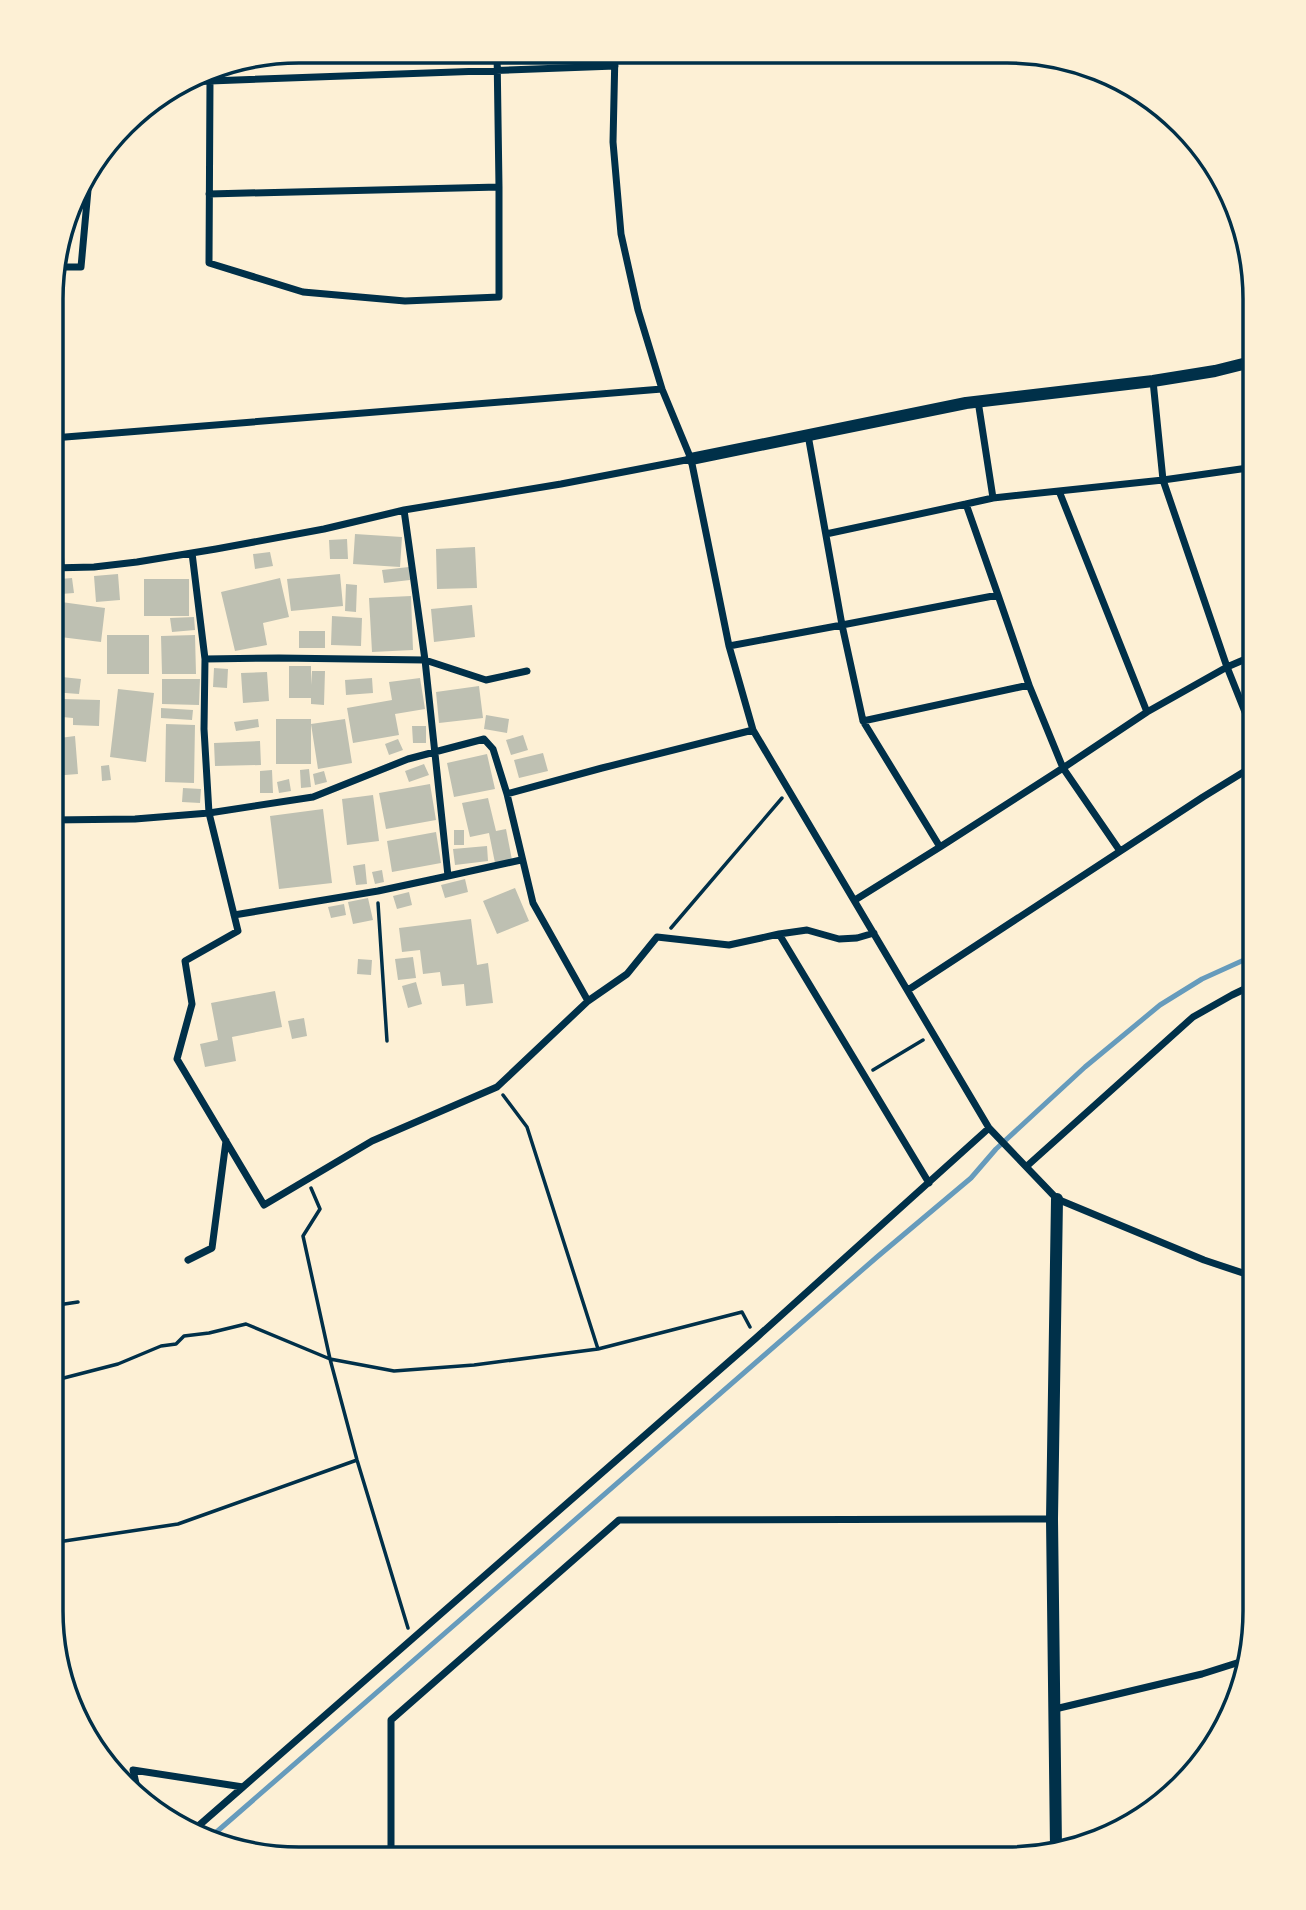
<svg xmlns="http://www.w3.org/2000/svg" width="1306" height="1910" font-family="'Libre Baskerville',serif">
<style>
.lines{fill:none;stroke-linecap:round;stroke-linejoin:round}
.stream{stroke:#669bbc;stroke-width:5}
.building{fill:#bec0b2}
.path{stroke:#003049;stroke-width:3.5}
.minor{stroke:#003049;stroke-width:7}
.tertiary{stroke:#003049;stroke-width:12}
.rim{fill:none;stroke:#003049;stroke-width:3.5}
</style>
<rect width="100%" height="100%" fill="#fdf0d5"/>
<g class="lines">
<path class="stream" d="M213,1835L877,1257L971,1178L996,1149L1085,1067L1160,1005L1202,979L1255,955"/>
</g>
<path class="building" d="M355,534L402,537L400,567L353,564Z
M347,539L348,559H330L329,540Z
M475,547L477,588L437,589L436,549Z
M270,552L273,566L255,569L253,554Z
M409,567L410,580L384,583L382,570Z
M118,574L120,600L96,602L94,576Z
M340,574L343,606L291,611L287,579Z
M72,578L74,593L61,594L60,579Z
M280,578L289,617L263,623L267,645L235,651L221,592Z
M144,579H189V616H144Z
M346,584L357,585L356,612L345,611Z
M411,596L413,650L372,652L369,598Z
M54,601L105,608L101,642L52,636Z
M472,605L475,637L434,642L431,609Z
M332,616L362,618L361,646L331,645Z
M194,617L195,630L172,632L170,618Z
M299,631H325V648H299Z
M107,635H149V674H107Z
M195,635L196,674H162L161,636Z
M289,666H311V685L312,671H325L324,705L311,704V698H289Z
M214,668L228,669L227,688L213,687Z
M267,672L269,701L243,703L241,673Z
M52,676L81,679L79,694L52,692Z
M372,678L373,693L346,695L345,680Z
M420,678L425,709L395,714L399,735L353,743L347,708L392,700L389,682Z
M162,679H200L199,705L162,704Z
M479,686L483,718L439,723L436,692Z
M118,689L154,693L146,762L110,757Z
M64,699L100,700L99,726L73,725V718L62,717L60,733L52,732V706L63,707Z
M161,708L193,710L192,720L161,718Z
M486,715L509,719L507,733L484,729Z
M258,719L259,727L236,731L234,722Z
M276,719H311V764H276Z
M345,719L352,763L318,769L311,724Z
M166,724L195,725L194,783L165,782Z
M412,726H426V743H413Z
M523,735L528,750L511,755L506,740Z
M75,736L78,774L52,776V739Z
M398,739L403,750L389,755L385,744Z
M260,741L261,765L215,766L214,743Z
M543,753L548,771L519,778L514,760Z
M487,754L495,789L454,797L447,763Z
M424,764L429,775L409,782L405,771Z
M109,765L111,780L102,781L101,766Z
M309,769L311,787L301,788L300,770Z
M272,770L273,793H260V771Z
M324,771L327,782L315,785L313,774Z
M289,779L291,791L279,793L277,782Z
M430,784L436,820L386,829L379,793Z
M183,788L201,789L200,803L182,802Z
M373,795L379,841L347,845L342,799Z
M488,798L496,831L506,829L512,860L495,863L489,833L470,837L462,803Z
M323,809L332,883L279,889L270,816Z
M454,830H464V845H454Z
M436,832L441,863L392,872L387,841Z
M487,846L488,861L455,865L453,849Z
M365,864L367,884L356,885L353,866Z
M382,870L384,882L375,884L372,872Z
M465,879L468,892L445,898L441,885Z
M515,888L529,921L497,934L483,901Z
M409,892L412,905L397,909L393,896Z
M368,898L373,920L353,924L348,902Z
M344,904L346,915L331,918L328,907Z
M471,919L477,965L488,963L493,1003L466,1006L464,984L442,986L440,972L423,974L420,950L402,952L399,928Z
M413,957L416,978L398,980L395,959Z
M358,959L372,960L371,975L357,974Z
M416,982L422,1004L408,1008L402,986Z
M275,991L282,1027L232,1037L236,1061L205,1067L200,1044L218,1040L211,1003Z
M304,1018L307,1036L292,1039L288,1021Z"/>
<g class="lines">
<path class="path" d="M378,903L387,1041
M671,928L782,798
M873,1070L923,1040
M503,1095L527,1127L598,1349L742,1312L750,1327
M311,1188L320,1209L303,1236L330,1359L357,1460L408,1628
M51,1306L78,1302
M56,1380L118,1364L161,1346L176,1344L184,1336L209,1333L246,1324L330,1359L394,1371L474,1365L598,1349
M51,1543L178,1524L357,1460"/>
<path class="minor" d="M497,51L499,187
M615,52L613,142L621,234L638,310L662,389L691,459L729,646L753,730L989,1128L1057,1199L1204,1260L1255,1277
M211,69L210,81L615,66
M187,82L210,81L209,263L303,292L405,301L499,297V187L209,194
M53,267H81L90,168
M1153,381L1163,480L1227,667L1255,737
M53,438L662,389
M55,438L61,568
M993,498L1163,480L1255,467
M966,504L993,498L978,401
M404,510L425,660L448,876L521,860
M826,534L966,504L998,595L842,625L863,721L1029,685L998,595
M192,553L205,659L279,658L425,660L486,680L527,671
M52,568L94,567L137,562L216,549L324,529L404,510L561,484L691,459
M729,646L842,625L808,435
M205,659L204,729L209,813L238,931L185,961L192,1004L177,1059L264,1205L372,1141L497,1087L588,1001L533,903L507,794
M1029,685L1063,768L1120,851
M1147,712L1227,667L1255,655
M52,820L135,819L209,813L313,797L408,759L484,739L493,749L507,794L602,768L753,730
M940,847L1063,768L1147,712L1059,491
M855,900L940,847L863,721
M234,915L378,891L448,876
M779,934L807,930L839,939L857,938L874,933
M908,990L1203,797L1255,765
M588,1001L627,974L657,937L729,945L779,934L929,1183
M1027,1166L1193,1017L1232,995L1255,984
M188,1260L212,1248L226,1141
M1055,1709L1202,1674L1243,1661
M243,1787L756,1338L989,1128
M139,1797L133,1770L243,1787L196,1828
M391,1858V1720L619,1520L1052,1519"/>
<path class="tertiary" d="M691,459L966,403L1153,381L1215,371L1255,361
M1056,1848L1052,1519L1057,1199"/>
</g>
<path d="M0 0H1306V1910H0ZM299 63H1007A236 236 0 0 1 1243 299V1611A236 236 0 0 1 1007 1847H299A236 236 0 0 1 63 1611V299A236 236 0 0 1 299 63Z" fill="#fdf0d5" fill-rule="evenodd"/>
<path class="rim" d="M299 63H1007A236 236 0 0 1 1243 299V1611A236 236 0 0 1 1007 1847H299A236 236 0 0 1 63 1611V299A236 236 0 0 1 299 63Z"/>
</svg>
